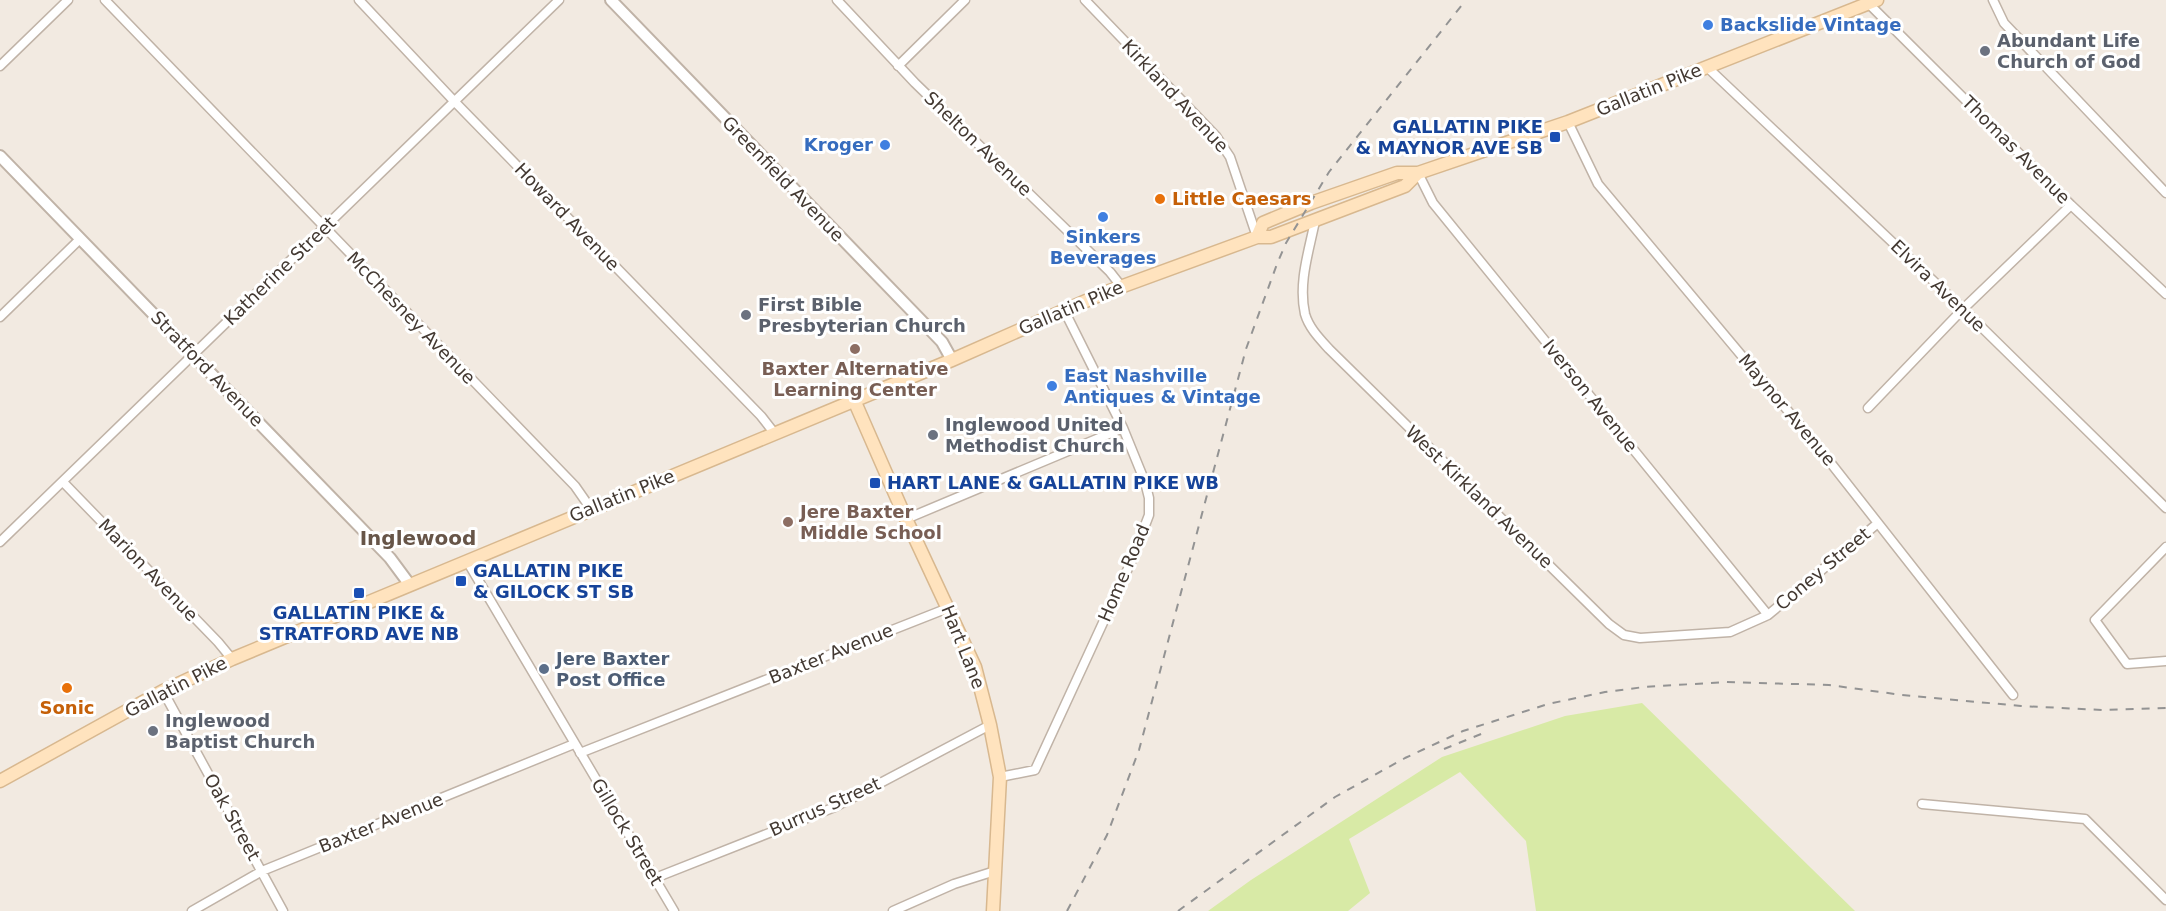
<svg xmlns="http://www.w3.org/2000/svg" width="2166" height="911" font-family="'DejaVu Sans',sans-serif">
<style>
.green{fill:#d8eaa6}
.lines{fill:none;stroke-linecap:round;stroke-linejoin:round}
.minor-casing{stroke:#c0b3a7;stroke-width:11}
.tertiary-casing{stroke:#c0b3a7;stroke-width:14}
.secondary-casing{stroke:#d8b88f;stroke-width:15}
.minor{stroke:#fff;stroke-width:8}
.tertiary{stroke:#fff;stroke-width:10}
.secondary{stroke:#ffe3be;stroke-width:12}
.rail{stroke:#939393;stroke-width:2;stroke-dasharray:8 8;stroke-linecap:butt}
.shop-dot{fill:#3f7fe0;stroke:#fff;stroke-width:2}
.worship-dot{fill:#6b7280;stroke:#fff;stroke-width:2}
.transit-dot{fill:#1a4fb4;stroke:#fff;stroke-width:2}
.food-dot{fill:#e8710a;stroke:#fff;stroke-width:2}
.education-dot{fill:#8d6e63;stroke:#fff;stroke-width:2}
.service-dot{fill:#5c6f8a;stroke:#fff;stroke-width:2}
.labels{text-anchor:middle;stroke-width:6;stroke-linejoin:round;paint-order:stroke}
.shop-label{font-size:18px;font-weight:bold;fill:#366cbe;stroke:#fff;text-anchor:start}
.worship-label{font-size:18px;font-weight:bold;fill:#5b616d;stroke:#fff;text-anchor:start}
.street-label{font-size:18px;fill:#433932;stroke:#fff}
.transit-label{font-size:18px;font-weight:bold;fill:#164399;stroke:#fff;text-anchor:start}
.food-label{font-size:18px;font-weight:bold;fill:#c56008;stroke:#fff;text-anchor:start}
.education-label{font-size:18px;font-weight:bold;fill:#785e54;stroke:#fff}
.service-label{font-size:18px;font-weight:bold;fill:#4e5e75;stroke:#fff;text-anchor:start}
.neighbourhood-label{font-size:20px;font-weight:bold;fill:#675548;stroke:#fff}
</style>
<rect width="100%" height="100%" fill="#f2eae1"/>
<path class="green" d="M1642,703L1855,911H1536L1526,841L1460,772L1349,839L1370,893L1348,911H1208L1251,880L1442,757L1565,716Z"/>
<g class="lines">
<g class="minor-casing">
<path id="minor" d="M105,0L575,486L591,509
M359,0L454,101L761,416L775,434
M837,0L915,83L1110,272L1121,286
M1085,0L1216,136L1230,157L1257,237
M1993,0L2004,23L2166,193
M1869,4L2071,205L2166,294
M0,66L68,0
M898,66L965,0
M1707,67L1963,309L2166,508
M1568,122L1598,184L1819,448L2013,695
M1418,173L1433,203L1768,615
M1315,221C1309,251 1298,283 1305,314C1309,328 1320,339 1329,349L1609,624L1624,635L1640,638L1730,632L1768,615L1878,523
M0,317L80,239
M1868,408L1963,309L2071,205
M63,482L218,642L232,659
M906,519L1123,428
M0,542L559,0
M2166,547L2095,620L2127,664L2166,661
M467,561L674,911
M163,691L283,911
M580,753L948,608
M1000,777L1035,770L1131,562L1149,515V498L1145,482L1123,428L1064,310
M1922,804L2085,819L2166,900
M655,878L835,807L990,725
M192,911L262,871L574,744
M893,911L954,884L995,871"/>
</g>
<g class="tertiary-casing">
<path id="tertiary" d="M611,0L942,342L952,360
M0,156L390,558L410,585"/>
</g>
<g class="secondary-casing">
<path id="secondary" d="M1257,237L1263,223L1311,203L1397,173H1418L1568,122L1877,0
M854,400L906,519L975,667L990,725L1000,777L993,911
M0,781L163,691L232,659L952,360L1104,293L1257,237H1271L1405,186L1418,173"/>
</g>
<use href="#minor" class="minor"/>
<use href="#tertiary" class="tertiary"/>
<use href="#secondary" class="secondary"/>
<path class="rail" d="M1444,749L1486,732
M1067,911L1107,835L1139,750L1246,349L1277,264L1286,243L1329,172L1466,0
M1178,911L1335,797L1405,758L1463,731L1548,704L1605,692L1644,687L1726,682L1829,685L1902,695L2021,706L2102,710L2166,708"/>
</g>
<g class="shop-dot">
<circle cx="1708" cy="25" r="6"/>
<circle cx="885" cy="145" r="6"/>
<circle cx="1103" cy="217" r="6"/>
<circle cx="1052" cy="386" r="6"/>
</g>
<g class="worship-dot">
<circle cx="1985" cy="51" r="6"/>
<circle cx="746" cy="315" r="6"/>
<circle cx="933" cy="435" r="6"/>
<circle cx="153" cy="731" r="6"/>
</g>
<g class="transit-dot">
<rect x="1549" y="131" width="12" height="12" rx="3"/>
<rect x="869" y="477" width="12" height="12" rx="3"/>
<rect x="455" y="575" width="12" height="12" rx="3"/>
<rect x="353" y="587" width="12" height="12" rx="3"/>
</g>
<g class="food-dot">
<circle cx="1160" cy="199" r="6"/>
<circle cx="67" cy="688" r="6"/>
</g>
<g class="education-dot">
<circle cx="855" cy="349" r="6"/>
<circle cx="788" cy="522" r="6"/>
</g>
<circle class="service-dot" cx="544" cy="669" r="6"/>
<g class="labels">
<g class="shop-label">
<text x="1720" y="31">Backslide Vintage</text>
<text x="873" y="151" text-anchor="end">Kroger</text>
<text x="1103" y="243" text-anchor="middle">Sinkers<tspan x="1103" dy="21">Beverages</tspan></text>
<text x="1064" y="382">East Nashville<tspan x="1064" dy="21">Antiques &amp; Vintage</tspan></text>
</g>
<g class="worship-label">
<text x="1997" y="47">Abundant Life<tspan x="1997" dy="21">Church of God</tspan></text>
<text x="758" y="311">First Bible<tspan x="758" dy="21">Presbyterian Church</tspan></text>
<text x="945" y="431">Inglewood United<tspan x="945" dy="21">Methodist Church</tspan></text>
<text x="165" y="727">Inglewood<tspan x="165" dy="21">Baptist Church</tspan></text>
</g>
<g class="street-label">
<text transform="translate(1649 90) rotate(-22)" y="6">Gallatin Pike</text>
<text transform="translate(1175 96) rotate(47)" y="6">Kirkland Avenue</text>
<text transform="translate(978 144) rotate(44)" y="6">Shelton Avenue</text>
<text transform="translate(2016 150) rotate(45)" y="6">Thomas Avenue</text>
<text transform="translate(783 179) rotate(46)" y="6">Greenfield Avenue</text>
<text transform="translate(567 217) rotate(46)" y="6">Howard Avenue</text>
<text transform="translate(280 271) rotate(-44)" y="6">Katherine Street</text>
<text transform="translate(1938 286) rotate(44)" y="6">Elvira Avenue</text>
<text transform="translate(1071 308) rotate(-23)" y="6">Gallatin Pike</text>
<text transform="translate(411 318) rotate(46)" y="6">McChesney Avenue</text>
<text transform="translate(207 369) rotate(46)" y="6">Stratford Avenue</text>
<text transform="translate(1590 396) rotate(51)" y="6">Iverson Avenue</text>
<text transform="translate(1787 410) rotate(50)" y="6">Maynor Avenue</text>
<text transform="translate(622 496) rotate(-22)" y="6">Gallatin Pike</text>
<text transform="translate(1479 497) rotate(44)" y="6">West Kirkland Avenue</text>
<text transform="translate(1823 569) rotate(-40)" y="6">Coney Street</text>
<text transform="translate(148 570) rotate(46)" y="6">Marion Avenue</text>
<text transform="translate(1124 573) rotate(-67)" y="6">Home Road</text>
<text transform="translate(963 647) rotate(68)" y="6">Hart Lane</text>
<text transform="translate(831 654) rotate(-22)" y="6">Baxter Avenue</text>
<text transform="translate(176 687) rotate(-27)" y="6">Gallatin Pike</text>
<text transform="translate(825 807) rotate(-24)" y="6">Burrus Street</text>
<text transform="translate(232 817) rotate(61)" y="6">Oak Street</text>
<text transform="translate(381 823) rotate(-22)" y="6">Baxter Avenue</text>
<text transform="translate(627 832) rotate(59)" y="6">Gillock Street</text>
</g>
<g class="transit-label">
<text x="1543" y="133" text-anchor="end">GALLATIN PIKE<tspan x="1543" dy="21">&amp; MAYNOR AVE SB</tspan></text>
<text x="887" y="489">HART LANE &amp; GALLATIN PIKE WB</text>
<text x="473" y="577">GALLATIN PIKE<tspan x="473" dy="21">&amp; GILOCK ST SB</tspan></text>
<text x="359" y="619" text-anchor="middle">GALLATIN PIKE &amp;<tspan x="359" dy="21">STRATFORD AVE NB</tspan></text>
</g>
<g class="food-label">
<text x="1172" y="205">Little Caesars</text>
<text x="67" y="714" text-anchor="middle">Sonic</text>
</g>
<g class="education-label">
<text x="855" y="375">Baxter Alternative<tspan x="855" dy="21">Learning Center</tspan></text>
<text x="800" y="518" text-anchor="start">Jere Baxter<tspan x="800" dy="21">Middle School</tspan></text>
</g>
<g class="service-label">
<text x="556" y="665">Jere Baxter<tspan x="556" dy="21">Post Office</tspan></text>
</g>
<g class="neighbourhood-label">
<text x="418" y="545">Inglewood</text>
</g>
</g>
</svg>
